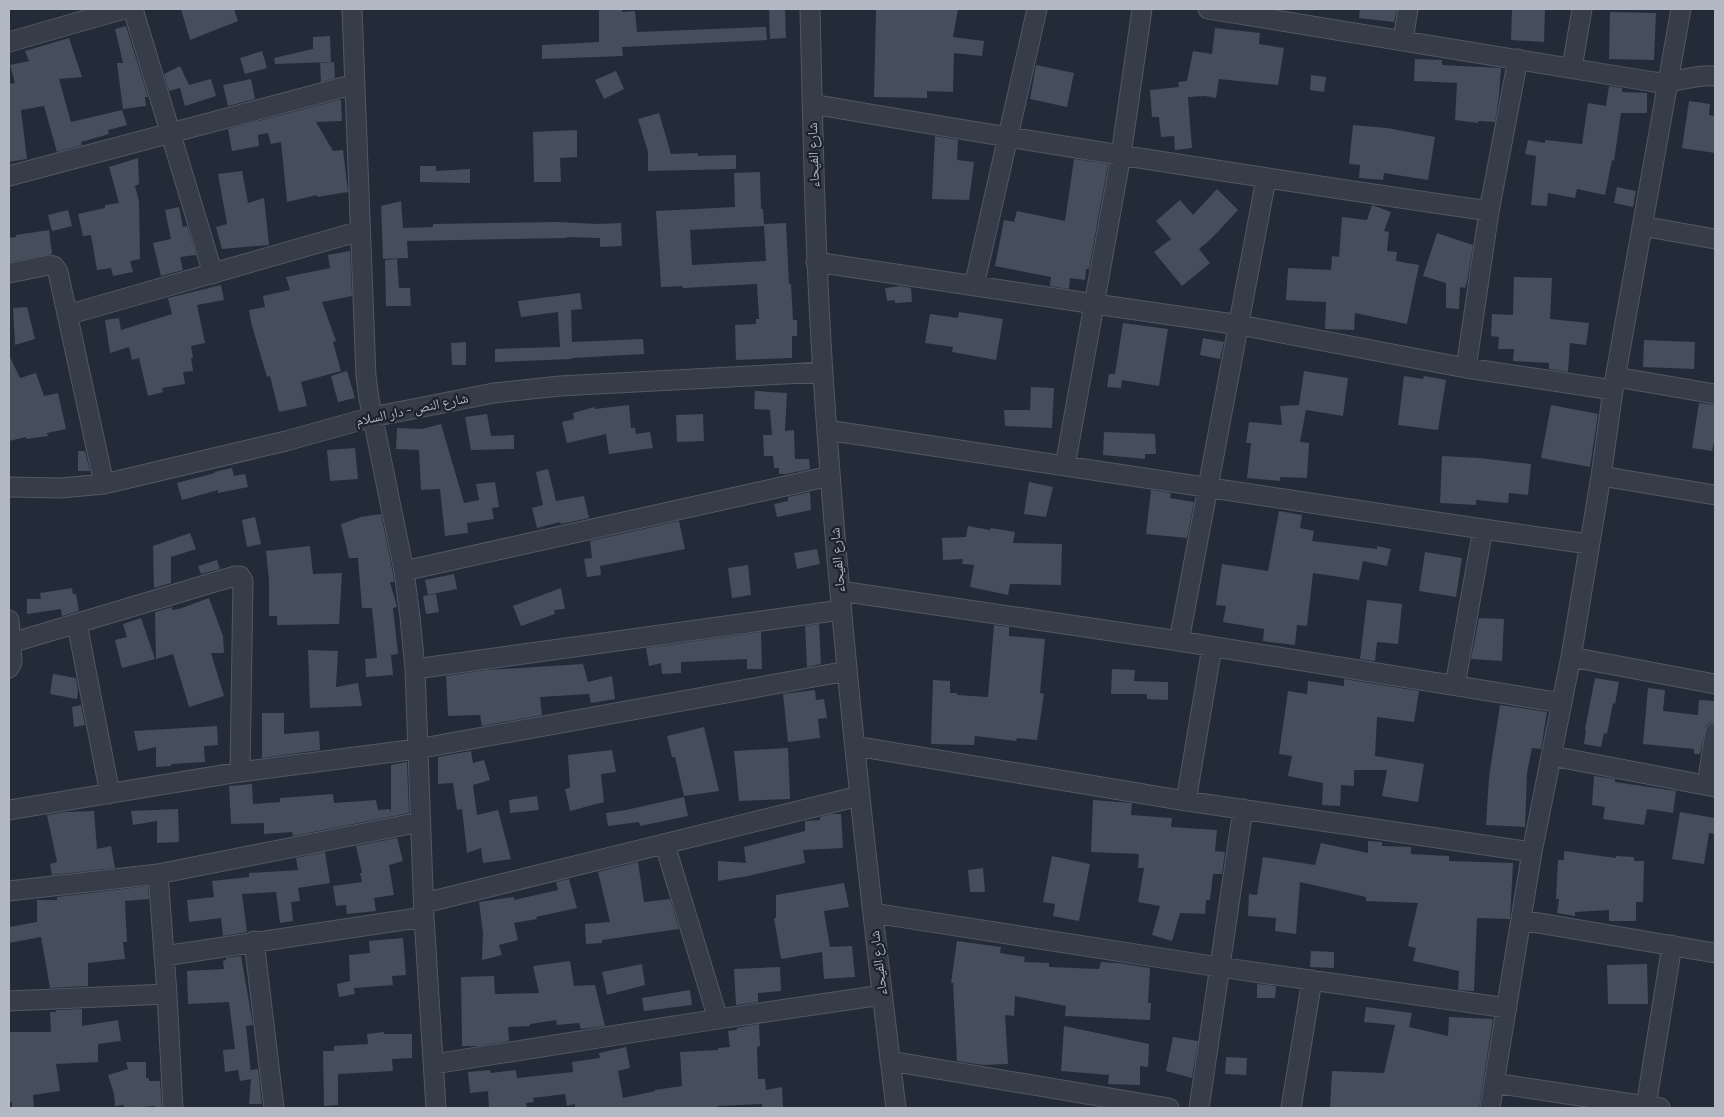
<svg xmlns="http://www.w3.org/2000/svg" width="1724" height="1117" font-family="Barlow,'Noto Naskh Arabic',sans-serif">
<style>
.building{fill:#454e5c;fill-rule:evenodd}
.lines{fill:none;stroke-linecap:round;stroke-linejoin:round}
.minor-casing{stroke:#525863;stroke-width:21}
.minor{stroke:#373d48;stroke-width:19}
.labels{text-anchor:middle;stroke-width:4.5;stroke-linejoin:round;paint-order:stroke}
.street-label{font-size:14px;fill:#b2b8c4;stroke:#1c222d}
</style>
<rect width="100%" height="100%" fill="#232b38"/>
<path class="building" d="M181,9H234L238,21L190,40Z
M599,9H622V12L635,11L637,32L766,27L767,40L622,47L623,56L542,59V45L599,42Z
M769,9H785L786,38L770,39Z
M876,9H958L953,37L984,41L982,56L954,53L953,92L927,91V98L874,97Z
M1360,9H1397L1394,22L1359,18Z
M1512,9H1545L1544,42L1511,40Z
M1610,12L1656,13L1654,60L1609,59Z
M126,26L148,97H145L146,106L123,109L117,63H123L115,29Z
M1215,28L1260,33L1259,44L1284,48L1278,85L1219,79L1216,98L1205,96L1188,97L1192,148L1175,150L1174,136L1161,137L1159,117H1152L1150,90L1179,87L1178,82L1187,81L1193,51L1212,54Z
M330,36L331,62L275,64L274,58L313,49V37Z
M69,38L82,77L59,79L71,122L122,110L127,125L108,130L109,134L81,142L82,145L57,152L44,106L21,110L27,159L9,162V84L15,83L10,65L29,61L25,51Z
M262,51L267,68L245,74L240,58Z
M1415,59L1442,60V65L1501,68L1499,96L1495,122L1478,121V123L1455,120L1457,83L1414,81Z
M334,62L335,78L321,82L320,63Z
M1036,65L1074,73L1067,107L1030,99Z
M180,66L189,85L211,79L216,96L185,106L180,88L169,91L164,74Z
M616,71L624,89L604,99L595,80Z
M1311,75L1326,77L1324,92L1310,90Z
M251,79L255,99L228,106L223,85Z
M1609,86L1622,88V92L1647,93V113H1621L1614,161L1612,160L1605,195L1577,189L1575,198L1548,193L1547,206L1531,205L1536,156L1525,154L1528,140L1545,143V140L1582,144L1588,103L1606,106Z
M338,100H341L342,121L316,122L333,151L343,150L348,192L317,197V195L287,202L281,142L271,144L268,133L258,135L259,146L232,151L228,129Z
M1689,101L1710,104L1709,115L1715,116V153L1682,148Z
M659,113L671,154L698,153V156L736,155V169L648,171V152L638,119Z
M1353,125L1387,128L1435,137L1428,180L1384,173L1383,180L1359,178L1360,165L1349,164Z
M577,130V157L560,158L561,182H534L533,132Z
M935,136L958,140L957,160L974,162L969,200L932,199Z
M138,158L139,184L135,186L139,201L140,259L130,261L133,272L113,276L111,268L97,270L91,235L83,236L78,214L105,208V205L119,203L109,167Z
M1074,159L1108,164L1089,269H1086L1085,280L1070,278L1069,289L1050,286L1051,277L995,266L1004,220L1014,222L1017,211L1065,221Z
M420,166H436V171L470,169V183L420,182Z
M242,171L248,203L264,198L269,245L222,249L216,227L227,224L218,174Z
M760,172L761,209H763L764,224L786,223L789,284H791L793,320H797V336H792V358L736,360L735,325L756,324V319H759L757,284L683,288L682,286L661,287L656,211L735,207L734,173ZM764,226L766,261L692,265L690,230Z
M1617,187L1636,191L1633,207L1614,203Z
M1217,189L1238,210L1212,238L1199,249L1210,263L1182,286L1154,252L1171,239L1156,221L1180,200L1193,215Z
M401,201L403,228L433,227V224L557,222L599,224L621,223L622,246L600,247V238L567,237V238L407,241L408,258L383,259L381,206Z
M1372,205L1391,212L1384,231L1389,232L1387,251L1397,252L1396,261L1419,265L1407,324L1355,313L1354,330L1325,329L1326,302L1286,300L1288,268L1331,270L1332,256L1339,257L1342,217L1367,220Z
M179,207L183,227L187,226L196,255L180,257L183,270L161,276L153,243L171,239L165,210Z
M68,210L72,226L52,231L48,215Z
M49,230L52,254L9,262V238L16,237V235Z
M1437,233L1473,245L1467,282L1465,288L1460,287L1459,309L1446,308V283L1423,276Z
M350,251L352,296L322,302L336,341L333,342L341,371L301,382L307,406L279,412L270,376L267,377L252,326L249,310L265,307L263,296L290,290L286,277L330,268L328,255Z
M397,259L399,288H410L411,306H386L385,260Z
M1514,277L1552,278L1550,319L1589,323L1586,345L1570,343L1568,372L1549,369V363L1513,361L1514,349H1498L1499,337L1491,336L1492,314L1513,315Z
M221,285L224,300L197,305L205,343L191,346L193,358H191L193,371L183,372L185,384L162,388L163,392L148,396L139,358L132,360L129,347L110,353L105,320L119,318L121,330L172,314L168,298Z
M900,286L911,288L912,302L895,303V300L887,301L885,288Z
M580,293L582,309L571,310L572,342L643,339L644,354L572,358V359L495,362V349L560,347L558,312L521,317L518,301Z
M27,307L35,339L15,345L13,308Z
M959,312L1003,319L996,360L952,352L953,347L925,343L930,314L958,318Z
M1123,323L1168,329L1159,386L1122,380L1121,388L1107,387L1109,374H1115Z
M1203,338L1224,342L1220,359L1200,355Z
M1644,340L1695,342L1694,369L1643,367Z
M466,342V365H452L451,343Z
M9,355L20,378L36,373L44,396L58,393L66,429L47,433L48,436L26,439V437L9,441Z
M347,371L355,398L338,402L331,376Z
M1304,371L1348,378L1343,416L1306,410L1300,442L1309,443L1307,478L1280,477V481L1247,478L1251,443H1246L1249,422L1282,425L1280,406L1299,405Z
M1404,376L1423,379L1424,376L1446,380L1438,430L1398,425Z
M1031,387L1054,388L1052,428L1005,426L1004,410H1030Z
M755,391L787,393L785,431L794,430L795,459H809L810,469L786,474H779V468H774L773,456H764L763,435H772L770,410L754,409Z
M1699,403L1715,405V442H1714L1712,451L1692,448Z
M629,405L631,428H635L636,434L650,432L653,448L609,454L606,434L567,443L562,422L574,419L573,413L595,407V409Z
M1551,405L1598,414L1590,467L1541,458Z
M487,414L491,436L514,435V449L471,450L465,417Z
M703,414L704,441L677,442L676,415Z
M441,424L464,503L479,500L476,484L495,482L499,507L492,508L494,519L467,523L468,533L445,536L440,489L421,490L419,450L396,449L397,428L422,429Z
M1104,432L1155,434L1156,454H1145V459L1103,455Z
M355,448L358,479L330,481L327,450Z
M78,451H85L90,471H78Z
M1442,456L1479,458L1531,464L1528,495L1509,493L1508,503L1476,500V505L1440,503Z
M232,468L234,476L245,474L248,487L218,493V490L182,500L177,483L215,473L214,472Z
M548,469L556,501L584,496L589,518L561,524L560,522L537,528L532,508L543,505L536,472Z
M1029,482L1053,487L1046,517L1024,514Z
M1151,490L1171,493L1170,498L1194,502L1187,538L1146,534Z
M810,492L811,510L777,517L774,504L788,501V497Z
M1279,511L1302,515L1300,528L1314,531L1312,541L1377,549V546L1391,549L1387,566L1363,561L1359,580L1313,573L1307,626L1297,625L1295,645L1263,641L1264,629L1223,622L1226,606L1216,605L1222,564L1268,571Z
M381,514L393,573L394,582H390L397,607L393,608L398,654L391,655L393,675L366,677L365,659L377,658L372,608H362L358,558H349L341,524L361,517Z
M255,517L261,544L247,547L242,520Z
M679,521L685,549L600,566L601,575L587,577L584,559L592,558L590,541Z
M968,526L990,530L991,528L1015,532L1013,543L1062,544L1061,585L1010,584L1008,595L970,587L974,565L962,564L963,559L943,560L942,538L966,537Z
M190,533L196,549L171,557V583L154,588L153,546Z
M310,546L313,574L342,573L339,624L277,625V616H269V580L266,551Z
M817,549L820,564L797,569L794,553Z
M1425,552L1462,558L1456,597L1419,591Z
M217,560L220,569L201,574L198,566Z
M748,565L751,595L732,598L728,568Z
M454,574L457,589L428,595L425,580Z
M72,588L73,594H76L79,611L62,616L61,609L27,614V599H41L40,593Z
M561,588L565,609L554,610L555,614L521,626L513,606Z
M436,594L439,612L426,614L423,596Z
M209,598L223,636L224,653H211L224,696L189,707L173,654L156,659L155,612L172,607V610L179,609Z
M1367,600L1402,604L1398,644L1377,642L1375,661L1360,659Z
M141,618L155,659L122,668L115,640L127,637L123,624Z
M1479,618L1504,619L1502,661L1471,659Z
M819,624L821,664L807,667L805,626Z
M994,625L1009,627V636L1045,639L1040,693L1044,694L1037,740L1017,738L1016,741L975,736L974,745L931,744L933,680L950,681V693H957V695L988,697Z
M761,632L762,669H747V659L681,662V673L662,674L661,663L649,666L646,648Z
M308,650L338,651L336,687L358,683L362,706L310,708Z
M583,664L588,682L612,676L615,699L591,703L589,694L540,697L542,715L482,726L480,715L448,716L446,676L487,670Z
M1112,669L1135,670L1134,681L1168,682V700L1147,699V694H1111Z
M53,674L76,678L78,690L77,699L50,694Z
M1595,678L1619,682L1615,704L1613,703L1607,734L1604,733L1601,747L1584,744L1586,730L1585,729Z
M1344,679L1419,691L1414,722L1377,717L1375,756L1424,764L1418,802L1382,796L1387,770H1354V786L1341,785L1340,806L1322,805L1323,783L1288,776L1292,756L1279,754L1288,691L1307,694L1308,681L1344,686Z
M1648,688L1665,690L1663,711L1698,715L1699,700L1715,701V722L1710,723L1706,726L1700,754H1694V749L1643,744Z
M815,690L816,700L824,699L827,718L818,719L820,738L788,742L783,694Z
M81,705L85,725L74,727L72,707Z
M1500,705L1547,712L1541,749L1532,748L1527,773L1525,827L1486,825L1489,777Z
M262,713H284V734L319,731L320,750L262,758Z
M217,726L218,745L204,746L205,762L171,764V766L156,767V747L138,751L134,731Z
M704,727L719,791L684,796L675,757H672L667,736Z
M788,748L790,799L739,801L734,751Z
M612,750L616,772L601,774L604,802L570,811L565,789L570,788L568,755Z
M471,751L473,763L484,760L490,780L473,785L477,815L498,810L511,859L483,863L481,848L467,853L462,809L457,810L453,783L438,784V757Z
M407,762L409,813L293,836L292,832L264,834V823L231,824L229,786L252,784L253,804L280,802V798L333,794L334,803L376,800L378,810L390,809L391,812V765Z
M1594,776L1615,779V782L1676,791L1673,813L1647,809L1644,825L1603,819L1605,807L1592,805Z
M537,796L539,810L510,813L509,800Z
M684,797L688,816L640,826L639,822L608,826L606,813L626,810Z
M1093,800L1132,803L1131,815L1172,818L1171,827L1217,830L1215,851L1225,852L1222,874H1213L1210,900H1206L1205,914L1180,913L1172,941L1152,935L1160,906L1138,902L1144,868H1138L1139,854L1091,852Z
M178,809L179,842L157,843V821L133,825L131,811Z
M94,811L97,849L111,846L115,868L52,875L50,864L57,862L47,815L66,812Z
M1680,812L1715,818V834L1709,833L1704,864L1672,859Z
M831,814H841L843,848L803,850L805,863L748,876L718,881V861L746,863L744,847L805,831V821L820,820V817Z
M397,838L403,861L389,865L394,895L374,898L376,911L347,914L346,905L336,906L333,886L362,882L360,873H362L356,846Z
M1368,841L1382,842V846L1411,847V854L1449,856V861L1513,863L1510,919L1477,918L1474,991L1458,990L1459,971L1413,961L1416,948L1408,946L1418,903L1366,901V897L1300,882L1296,934L1275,931L1276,918L1248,916L1249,894L1257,895L1263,857L1315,865L1321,843L1368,853Z
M1564,851L1616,858V856L1634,857V861H1644L1643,902H1636V921H1609V910L1575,912V916L1557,913L1559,899H1556L1558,860H1564Z
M325,852L330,883L298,888L300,901L291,902L293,921L280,923L276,892L242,894L247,932L223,936L221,918L189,922L187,900L214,897L212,881L249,877V873L298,870L296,858Z
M1052,856L1090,864L1079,921L1053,916L1055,904L1043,902Z
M638,862L644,902L670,899L679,929L602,940V943L586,944L585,924L610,922L598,872Z
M983,868L985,892H970L968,870Z
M569,879L577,908L536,917L537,919L514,923L518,940L499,945L502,955L482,960L483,933L479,902L514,897V900L558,890L556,882Z
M844,883L849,907L824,911L830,947L852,946L855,977L824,979L822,952L781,959L774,918H776V895Z
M148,886L149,899L125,901L127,942H123L125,959L88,963V986L50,988L41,937L9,943V927L37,922V900H57V897Z
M403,938L406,975L392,976L393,985L354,988L355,994L339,997L337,984L350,981L349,955L370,953L369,941Z
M957,941L1001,947L1000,953L1025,957L1024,962L1049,963V967L1099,969L1101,962L1118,963L1150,968L1148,1003H1151L1150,1020L1065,1016L1066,1006L1015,996L1014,1016L1005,1015L1008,1064L983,1065L957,1061L953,983H951Z
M1311,951L1334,952V968L1310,967Z
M241,956L253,1025L246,1026L251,1074V1070L258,1069L262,1104H249L251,1079L240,1081L238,1070L225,1072L223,1050L235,1049L229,1002L188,1004L187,971L224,969L223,961L226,960V958Z
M570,961L574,986L595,985L605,1026L581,1029L579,1023L557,1025L556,1020L530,1024V1026L508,1027L509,1041L479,1046H462L461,977L494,976L495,994L539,993L533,966Z
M642,964L645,985L607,995L602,972Z
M1647,964L1648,1004H1608L1607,965Z
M780,967L781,991L758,993V1002L736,1005L734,969Z
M1257,984L1276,986L1275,998H1257Z
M690,990L692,1005L644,1011L642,998Z
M1366,1007L1412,1013L1409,1027L1448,1036L1449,1017L1493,1019L1479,1108H1330L1332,1071L1384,1073L1395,1025L1364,1022Z
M82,1009V1026L118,1020L121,1041L98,1044V1062L56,1064L60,1091L33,1095L34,1108H12V1102L9,1103V1032H51L50,1012H56V1010Z
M759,1024L760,1046L757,1047L758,1079H765L766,1090L782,1087L783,1108H762V1104L717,1106V1108H575V1104L567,1106L565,1094L533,1098L534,1102L526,1103L527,1108H489L488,1091L470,1093L468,1072L490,1070L491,1073L516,1070L517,1078L573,1072L572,1062L600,1058L599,1053L626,1047L630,1068L618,1071L623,1098L655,1091V1090L682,1086L680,1052L718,1050V1048L730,1047L728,1031L737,1030V1028Z
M1064,1026L1149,1044L1148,1067L1140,1066V1085L1108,1084L1109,1075L1061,1071Z
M384,1032V1034H412V1058L392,1059L393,1071L338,1074V1105L324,1106L323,1051H334V1046L368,1044L367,1034Z
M1173,1037L1198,1041L1192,1078L1166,1071Z
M1226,1057L1247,1058L1246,1075L1225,1074Z
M126,1062H146V1078H149V1081H160L162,1108H155V1106L124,1108V1105L115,1106L114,1094L108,1075L128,1069Z"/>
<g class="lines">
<g class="minor-casing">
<path id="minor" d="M133,9L213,274
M352,9L366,376L369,399L404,571L410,617L415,669L424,917L436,1108
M810,9C813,131 815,253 823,374C839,620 866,864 896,1108
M1208,9L1654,82C1675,84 1694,74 1715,76
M1403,40L1408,9
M9,42L124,9
M1572,68L1582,9
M812,104C1037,143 1263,178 1489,211
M9,176L355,84
M1642,226L1715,239
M816,262L1095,304L1240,325L1466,368L1613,390
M9,273L49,265L54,266L58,272L104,484
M974,286L1037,9
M67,315L360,231
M1466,368L1489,211L1518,59
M1616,377L1715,394
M827,430L1483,529L1589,544
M1065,466L1121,155L1142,9
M1601,476L1715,495
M9,487L61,488L104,484L286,441L372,417L494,393L560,386L823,372
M404,571L830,476
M840,591L1179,641L1562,703
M9,620L12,662L9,668
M77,624L110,794
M1179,641L1266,179
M11,643L235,576H240L243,581L240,772
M1571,657L1715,684
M415,669L841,610
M1455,685L1483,529
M855,746L1186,801L1532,852
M1552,756L1715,787
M1707,785L1715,733
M1186,801L1212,647
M9,810L240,772L417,749L847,671
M665,845L718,1019
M158,874L167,994L173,1108
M9,891L158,874L420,822
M424,903L859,796
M873,913L1219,967L1507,1008
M1521,920L1715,953
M254,941L274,1108
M164,956L424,917
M9,1001L167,994
M890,1061L1169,1108
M434,1064L718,1019L882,995
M1494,1083L1660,1108
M1646,1106L1672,945
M1199,1108L1243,809
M1291,1108L1312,980
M1490,1108L1532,852L1571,657L1601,476L1613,390L1681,9"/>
</g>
<use href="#minor" class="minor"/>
</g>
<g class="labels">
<g class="street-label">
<text transform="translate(813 155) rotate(-92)" y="5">شارع الفيحاء</text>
<text transform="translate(412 409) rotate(-12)" y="5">شارع النص - دار السلام</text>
<text transform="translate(837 560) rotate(-95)" y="5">شارع الفيحاء</text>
<text transform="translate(878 963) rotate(-97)" y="5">شارع الفيحاء</text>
</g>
</g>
<rect width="1724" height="1117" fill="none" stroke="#b2b8c4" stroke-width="20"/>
</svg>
